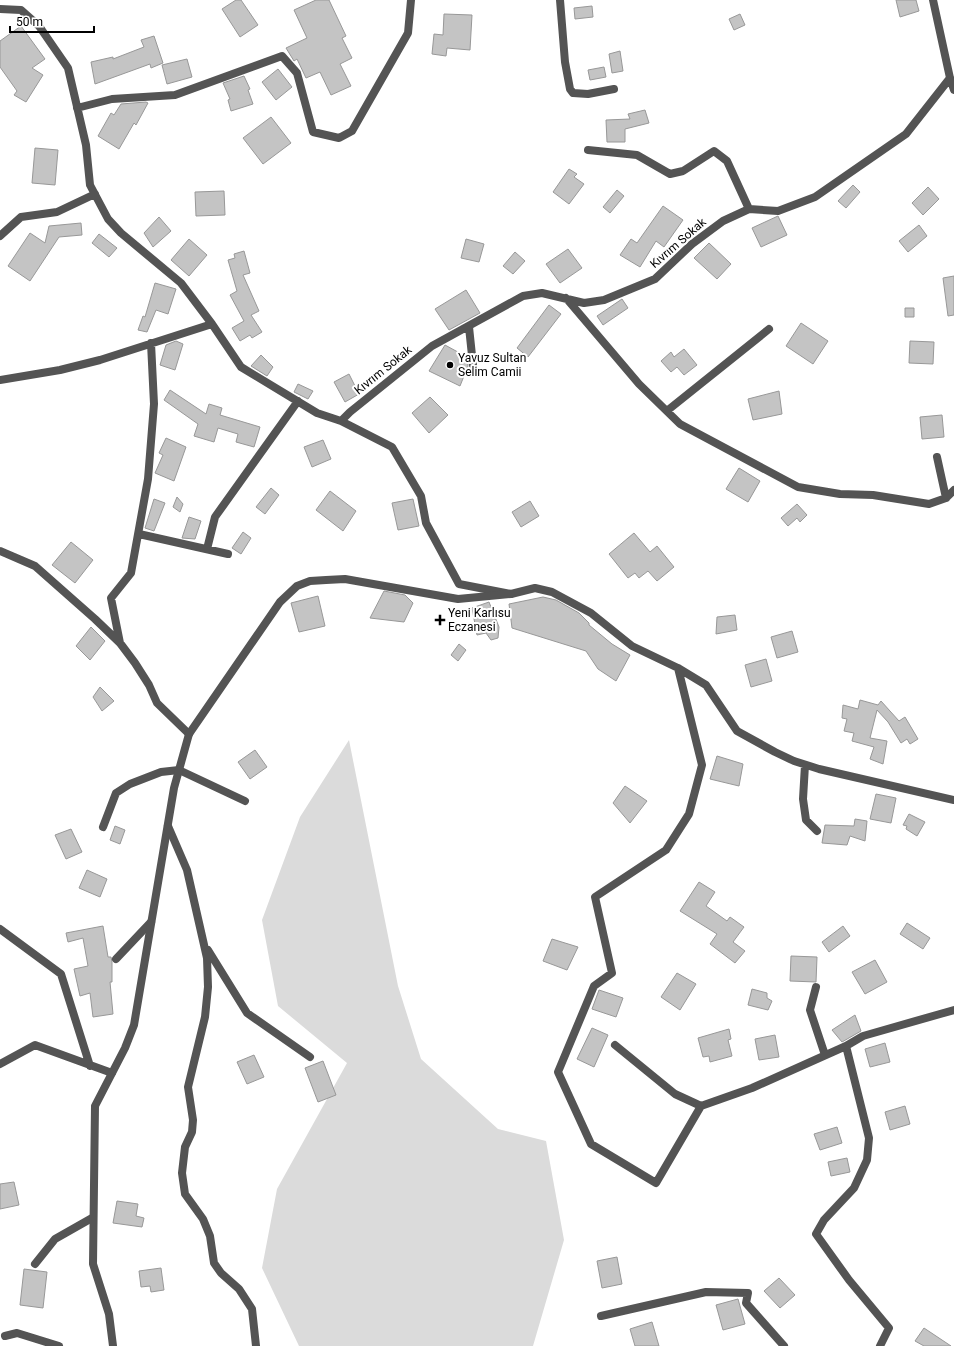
<svg xmlns="http://www.w3.org/2000/svg" width="954" height="1346" font-family="Roboto,sans-serif">
<style>
.green{fill:#dbdbdb}
.building{fill:#c4c4c4;stroke:#989898}
.lines{fill:none;stroke-linecap:round;stroke-linejoin:round}
.minor{stroke:#545454;stroke-width:8}
.tertiary{stroke:#545454;stroke-width:8}
.poi-dot{fill:#000;stroke:#fff;stroke-width:1.5}
.labels{text-anchor:middle;stroke-width:4;stroke-linejoin:round;paint-order:stroke}
.street-label{font-size:12px;fill:#000;stroke:#fff}
.poi-label{font-size:12px;fill:#000;stroke:#fff;text-anchor:start}
</style>
<rect width="100%" height="100%" fill="#fff"/>
<path class="green" d="M349,740L398,986L421,1059L498,1129L546,1141L564,1240L533,1346H299L262,1268L277,1189L347,1063L278,1006L262,920L300,817Z"/>
<path class="building" d="M236,0H241L258,25L240,37L222,9Z
M316,0H329L346,36L342,38L352,58L340,64L351,86L331,95L320,72L306,78L297,59L294,61L286,48L307,38L294,10Z
M896,0H916L919,11L900,17Z
M592,6L593,17L575,19L574,8Z
M444,14L472,15L470,50L447,48L446,56L432,54L434,34L443,35Z
M740,14L745,25L734,30L729,19Z
M21,26L45,59L32,68L43,75L26,102L14,95L17,91L0,67V41Z
M154,36L163,63L151,68L150,64L95,84L91,62L113,57V59L144,47L141,40Z
M620,51L623,71L612,73L609,54Z
M187,59L192,77L167,84L162,65Z
M604,67L606,77L590,80L588,70Z
M278,69L292,87L276,100L262,82Z
M244,76L250,89L248,90L253,104L231,111L228,100L230,99L223,83Z
M146,102L148,103L136,125L134,123L119,149L98,136L111,113L114,115L121,104Z
M645,110L649,123L625,129V142H607L606,120L630,119L628,114Z
M271,117L291,143L263,164L243,138Z
M35,148L58,150L55,185L32,183Z
M569,169L577,174L574,177L584,184L569,204L553,192Z
M853,185L860,192L846,208L838,201Z
M928,187L939,199L923,215L912,203Z
M617,190L624,196L610,213L603,207Z
M224,191L225,215L196,216L195,192Z
M663,206L683,220L664,247L656,241L640,267L620,255L631,239L637,243Z
M778,216L787,235L761,247L752,228Z
M159,217L171,231L153,247L144,233Z
M81,223L82,235L59,237L30,281L8,266L30,233L45,243L49,226Z
M919,225L927,236L908,252L899,241Z
M99,234L117,248L109,257L92,243Z
M189,239L207,255L189,276L171,260Z
M466,239L484,244L479,262L461,258Z
M709,243L731,264L717,279L694,258Z
M568,249L582,268L560,283L546,264Z
M244,251L250,273L243,275L259,311L251,315L262,332L252,338L250,335L240,341L232,328L244,321L230,295L237,291L228,260L235,258L234,254Z
M515,252L525,261L513,274L503,266Z
M954,276V315L948,316L943,278Z
M155,283L176,289L168,314L156,310L147,332L138,330L143,316L145,317Z
M466,290L480,313L449,330L435,309Z
M622,299L628,308L603,325L597,316Z
M549,305L561,314L528,357L517,348Z
M905,308H914V317H905Z
M801,323L828,341L813,364L786,346Z
M176,341L183,344L175,370L160,365L166,345Z
M910,341L934,342L933,364L909,363Z
M445,345L467,357L468,366L460,386L429,371Z
M684,349L697,365L684,375L677,367L671,372L661,361L671,352L674,357Z
M261,355L273,367L267,376L251,366Z
M349,374L359,394L345,402L334,382Z
M298,384L313,391L308,399L294,392Z
M170,390L206,414L209,404L222,408L220,415L260,427L254,447L236,442L238,434L218,428L214,442L194,436L198,424L164,400Z
M779,391L782,414L753,420L748,399Z
M430,397L448,415L429,433L412,413Z
M942,415L944,437L922,439L920,417Z
M166,438L186,447L174,481L155,473L163,455L159,453Z
M323,440L331,459L312,467L304,447Z
M739,468L760,481L748,502L726,489Z
M271,488L279,495L265,514L256,507Z
M330,491L356,511L343,531L316,510Z
M177,497L183,504L180,512L173,507Z
M154,499L165,503L154,531L145,528Z
M413,499L419,526L398,530L392,503Z
M530,501L539,516L521,527L512,512Z
M797,504L807,515L800,522L797,518L788,526L781,518Z
M189,517L201,521L195,539L182,538Z
M243,532L251,538L241,554L232,548Z
M634,533L650,552L657,546L674,567L657,581L648,571L639,578L635,573L628,578L609,554Z
M71,542L93,560L75,583L52,565Z
M384,591L405,595L413,603L404,622L370,618Z
M318,596L325,626L299,632L291,603Z
M543,597L556,600L579,613L589,623V625L612,644L630,655L616,681L598,669L586,651L512,628L509,604Z
M489,602L499,627L498,638L491,640L486,633L477,635L472,608Z
M735,615L737,630L716,634L717,617Z
M91,627L105,641L90,660L76,646Z
M792,631L798,652L777,658L771,637Z
M459,644L466,650L458,661L451,655Z
M766,659L772,681L751,687L745,665Z
M100,687L114,701L102,711L93,697Z
M860,700L878,705L881,701L899,721L905,717L918,739L910,744L907,739L901,743L888,722L877,710L870,738L887,741L883,764L870,759L874,747L852,741L854,733L844,731L847,719L842,718L843,705L858,709Z
M255,750L267,767L250,779L238,762Z
M717,756L743,764L739,786L710,779Z
M625,786L647,801L630,823L613,803Z
M876,794L896,798L891,823L870,819Z
M909,814L925,822L917,836L906,829L907,826L903,825Z
M855,819L867,821L865,841L850,836L847,845L822,843L825,825L854,826Z
M115,826L125,830L120,844L110,840Z
M71,829L82,852L66,859L55,835Z
M87,870L107,879L100,897L79,888Z
M699,882L715,892L706,906L727,921L730,917L744,927L733,942L745,951L735,963L710,944L717,934L680,911Z
M907,923L930,938L923,949L900,934Z
M103,926L108,957H111L112,962V982H110L113,1014L93,1017L90,993L80,996L74,969L88,966L83,938L68,942L66,933Z
M843,926L850,936L829,952L822,942Z
M552,939L578,947L567,970L543,961Z
M791,956L817,957L816,982L790,981Z
M875,960L887,982L865,994L852,972Z
M677,973L696,984L680,1010L661,997Z
M752,989L767,993V998L772,1001L768,1010L748,1005Z
M599,990L623,998L616,1017L592,1009Z
M855,1015L861,1031L842,1042L832,1030Z
M592,1028L608,1035L594,1067L577,1059Z
M729,1029L731,1039L728,1040L732,1056L710,1062L709,1056L703,1057L698,1038Z
M775,1035L779,1057L759,1060L755,1039Z
M885,1043L890,1062L870,1067L865,1049Z
M254,1055L264,1077L247,1084L237,1062Z
M323,1061L336,1095L318,1102L305,1068Z
M905,1106L910,1124L890,1130L885,1112Z
M837,1127L842,1143L820,1150L814,1134Z
M847,1158L850,1172L831,1176L828,1162Z
M14,1182L19,1205L0,1209V1184Z
M117,1201L138,1204L136,1216L144,1218L142,1227L113,1223Z
M617,1257L622,1284L602,1288L597,1261Z
M161,1268L164,1290L151,1292L150,1286L141,1287L139,1271Z
M24,1269L47,1272L43,1308L20,1305Z
M779,1278L795,1295L780,1308L764,1291Z
M738,1299L745,1324L723,1330L716,1305Z
M652,1322L659,1346H635L630,1329Z
M924,1328L951,1346H924L915,1341Z"/>
<g class="lines">
<path class="minor" d="M560,0L565,62L570,89L573,93L588,94L614,89
M933,0L950,78L954,90
M0,9L21,10L39,26L68,68L86,145L90,185L108,219L121,233L181,283L212,324L241,367L317,413L341,421L392,447L421,496L426,523L459,584L511,594L535,588L552,592L591,613L632,646L678,668L706,685L737,731L775,752L794,761L819,769L954,800
M77,108L112,99L175,95L282,56L297,73L313,132L339,138L352,131L408,33L411,0
M588,150L637,155L670,174L683,171L714,151L727,161L749,209
M0,236L21,217L57,212L95,194
M566,298L639,384L680,424L798,487L840,494L873,495L929,504L946,498L954,490
M469,327L473,365
M0,380L60,370L100,360L212,324
M668,410L769,329
M341,421L350,412L432,346L523,296L542,293L584,303L604,300L655,279L692,244L723,221L749,209L778,211L815,197L906,134L950,78
M937,457L946,498
M139,534L228,554
M207,549L215,517L298,401
M0,551L35,566L95,619L120,643L135,663L149,685L157,703L189,734
M120,643L111,598L131,573L148,479L154,404L151,343
M678,668L702,765L689,814L666,850L595,897L612,973L594,986L558,1072L591,1144L656,1183L701,1106L752,1088L846,1046L863,1036L954,1010
M805,765L803,799L806,820L817,831
M168,826L187,870L207,958L208,987L205,1017L188,1087L193,1120L192,1132L185,1147L182,1173L185,1194L203,1219L210,1236L214,1263L221,1273L239,1289L252,1309L256,1346
M103,827L116,793L130,784L161,772L179,770L245,801
M0,929L61,974L90,1066
M208,950L247,1013L310,1057
M116,959L151,922
M816,987L810,1010L825,1055
M615,1045L675,1094L701,1106
M846,1046L869,1138L867,1160L854,1188L824,1220L816,1234L849,1280L889,1328L880,1346
M0,1064L35,1045L112,1073
M35,1264L55,1239L92,1218
M601,1316L706,1292L748,1293L746,1303L784,1346
M5,1336L17,1333L59,1346"/>
<path class="tertiary" d="M113,1346L109,1314L93,1264L95,1106L125,1048L134,1025L174,788L189,734L280,602L297,586L310,581L326,580L345,579L458,599L511,594"/>
</g>
<g class="poi-dot">
<circle cx="450" cy="365" r="4"/>
<path d="M438 614h4v4h4v4h-4v4h-4v-4h-4v-4h4z"/>
</g>
<g class="labels">
<g class="street-label">
<text transform="translate(678 243) rotate(-41)" y="4">Kıvrım Sokak</text>
<text transform="translate(383 370) rotate(-39)" y="4">Kıvrım Sokak</text>
</g>
<g class="poi-label">
<text x="458" y="362">Yavuz Sultan<tspan x="458" dy="14">Selim Camii</tspan></text>
<text x="448" y="617">Yeni Karlısu<tspan x="448" dy="14">Eczanesi</tspan></text>
</g>
</g>
<path d="M10 26v6h84v-6" fill="none" stroke="#000000" stroke-width="2"/>
<text x="16" y="26" font-size="12" fill="#000000" stroke="#ffffff" stroke-width="3" paint-order="stroke">50 m</text>
</svg>
